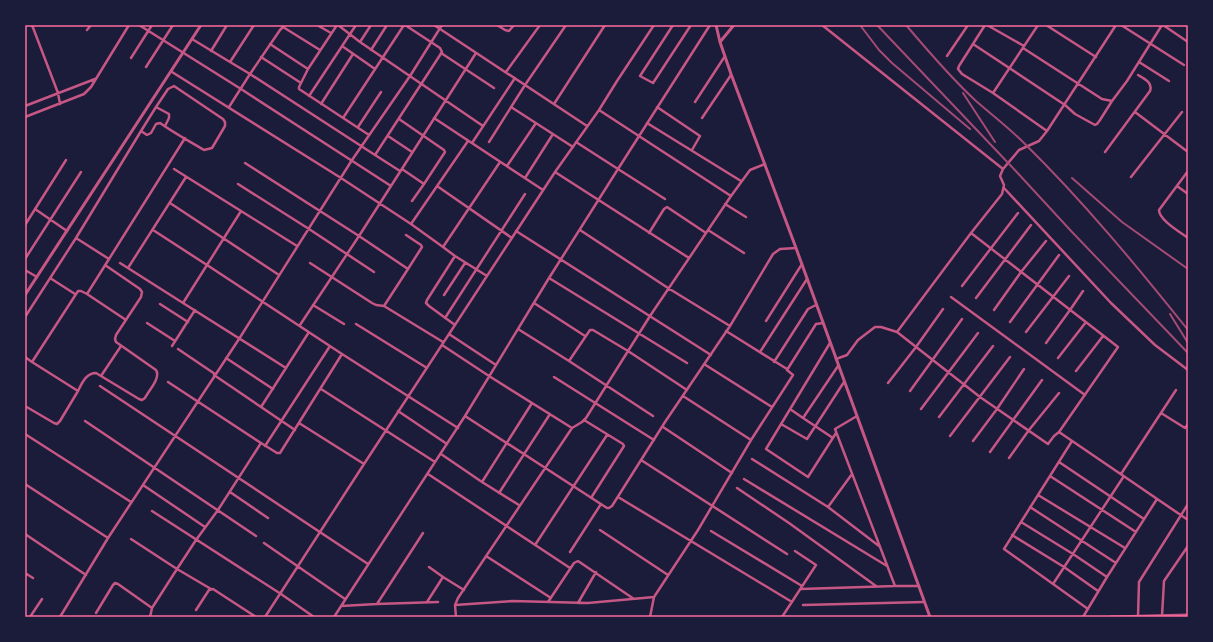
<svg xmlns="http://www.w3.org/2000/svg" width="1213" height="642" font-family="Quicksand,sans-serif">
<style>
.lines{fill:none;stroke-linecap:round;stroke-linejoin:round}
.minor{stroke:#c65784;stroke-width:2.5}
.tertiary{stroke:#c65784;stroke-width:3}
.rail{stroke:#a44b75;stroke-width:2}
.neatline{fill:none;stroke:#ff6b9d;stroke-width:1.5}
</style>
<rect width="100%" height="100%" fill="#1b1b3a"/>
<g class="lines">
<path class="minor" d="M32,25L58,93L60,104
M139,25L241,89L391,186
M317,25L331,33
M337,25L308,69L299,87V89L369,135
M338,25L360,42L483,126
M434,25L587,126
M497,25L505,30L509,31L514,25
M673,25L640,76L653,83L691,25
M822,25L1003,169
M985,25L959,66L958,69L962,74L993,93
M987,25L1024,46
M1038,25L993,93L1047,131
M1046,25L1096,57
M1121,25L1184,65
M1163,25L1188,42
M87,30L91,25
M192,39L230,62
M360,42L371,25
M270,44L308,69
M973,44L1065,105L1075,114L1095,125L1097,124L1100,120L1112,101L1127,81L1162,25
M342,46L375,69
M1023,48L1102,99L1112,101
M320,50L283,27L280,30L250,74L375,155L442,52L440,48L405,25
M371,50L387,25
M211,51L227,25
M441,53L494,88
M947,56L968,25
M261,57L301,83
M131,58L152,25
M1139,62L1169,81
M146,67L173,25
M172,72L341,178L411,224
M506,72L540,25
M309,96L356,25
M695,102L725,56
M321,104L353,54
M554,104L605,25
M25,106L95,79
M229,107L250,74L230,62L254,25
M511,107L573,147
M657,107L700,136L692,150
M599,110L731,196L750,170L765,164
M1135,112L1188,152
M25,117L84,94L91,87L129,25
M343,118L404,25
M434,118L543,190
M702,118L731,75
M399,119L444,150L445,152L424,184L402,169
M647,123L741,181
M358,127L381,92
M141,131L156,107
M388,136L412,152
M489,142L525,85L566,25
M576,142L618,169L710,25
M472,143L515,78
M1105,152L1150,91C1153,83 1145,79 1138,75
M375,155L400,171
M245,163L359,236L300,325
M507,166L536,123
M174,169L241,211
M1188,171L1159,210C1159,220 1180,232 1188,238
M555,172L689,258
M1131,177L1182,112
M525,178L553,134
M238,184L309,229L374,272
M437,186L512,238
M1177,186L1188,194
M1004,188L1111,303L1155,345L1188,370
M412,201L424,184
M170,203L279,275
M725,204L746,217
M35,209L67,231
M25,225L66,160
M153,230L207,265L342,354
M580,230L668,288L730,326
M708,230L744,253
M516,231L711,355
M649,233L664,209L667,207L706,233
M406,235L421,245L422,247L408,269
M76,238L141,131L147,135L151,133L156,124L160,123C174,133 189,141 204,150L212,148L225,126V122L223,119L174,86L168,89L156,107L169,114V118L165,126
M443,247L411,224L468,141
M455,256L427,300L426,303L429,306L455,325
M25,259L81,172
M120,263L183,303
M310,263L372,303L376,305L384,306
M105,265L140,289L142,292L141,297L116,335L115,339L116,342L156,370C161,378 149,390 145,398L142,400L139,399L96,373C86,373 82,383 78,391L32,362L78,291H81L87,294L126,320
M128,268L186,177
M25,270L37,277
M487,276L455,256L443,247L500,162
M50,278L75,294
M549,278L687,363
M962,286L1018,213
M87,294L109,259
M444,295L465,263
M951,297L1085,395
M976,298L1031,225
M534,303L585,336
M160,304L188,322
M313,305L344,324
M994,310L1021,272L1046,241
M25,317L76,238L109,259L185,138
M445,318L525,194
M766,321L802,264
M1010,322L1059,255
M147,323L175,341
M356,324L427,368
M518,329L569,361
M726,331L787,369
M897,332L971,233L1002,194L1004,185L1000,176L1003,169L1019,150L1039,141L1047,131L1116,25
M1026,332L1069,276
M449,334L496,365
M443,342L384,306L408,269L359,236L476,53
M830,343L766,449L808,477L836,433
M1046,343L1070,310L1083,291
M442,345L489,376L572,428
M172,346L195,310
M178,349L215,374
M760,352L807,279
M25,357L32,362
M226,358L273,389
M1058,358L1086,322
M836,359L847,355L858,340L875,327H881L897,332L980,397L1048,444L1054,436L1059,432L1118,347L971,233
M774,362L808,309L816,305
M704,364L772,407
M286,368L183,303L241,211L297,246
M1076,371L1103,336
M214,375L295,430
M101,376L121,346
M554,377L654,440
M168,382L261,443
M888,383L916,347L943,309
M100,386L368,564
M321,389L435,462
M910,391L962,319
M683,396L751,440
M25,406L54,423L57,424L60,421L78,391
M261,407L309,332
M790,409L803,418
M921,409L978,333
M398,411L447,444
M1161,413L1185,428L1188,424
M465,416L607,508H609L612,506L665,422L730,326L773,254L780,249L796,248
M653,416L569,361L590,330H593L628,351L687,390
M857,416L835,429L895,586
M939,417L993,346
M584,420L623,444L624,446L591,498
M85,421L256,536
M299,423L364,464
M781,424L807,439L844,382
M663,427L732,473
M1059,432L1188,520
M25,434L131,502
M950,436L1010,357
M833,438L803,418L838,366
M973,441L997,409L1024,369
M1072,441L1004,549L1088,609
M265,446L330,346
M990,452L1042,380
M441,454L482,482
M1009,458L1029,430L1059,393
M752,459L828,507L879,546
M641,460L787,554
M1059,462L1144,519
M428,474L570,568
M1121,474L1176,390
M1050,476L1136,532
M744,479L887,566
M25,484L108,538
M143,485L205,527
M737,488L789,523L876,586
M230,492L268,518
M499,493L550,414
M1038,495L1125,548
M618,497L792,602
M519,505L482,482L532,403
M828,507L852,474
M1030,507L1116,563
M152,511L281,594L314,617
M1021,522L1073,554L1107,577
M600,530L668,575
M711,531L802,586
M423,533L377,604L438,602
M25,534L86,575
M1012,535L1064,567L1098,591
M131,539L177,569L211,589
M264,543L345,599
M535,545L607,435
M570,552L601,504
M486,556L551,598
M25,573L33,578
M443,577L464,590
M1053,584L1124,476
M801,589L895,586H919
M427,602L443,577L429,567
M548,602L574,563L578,561L634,599
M578,603L596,572
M455,605L513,601L588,603L654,597
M803,605L924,602
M341,606L377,604
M196,610L209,590L213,589L256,617
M96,613L113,585L115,583L118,584L152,608
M1162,616L1164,581L1188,546
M30,617L42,599
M60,617L108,538L239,339L352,160L410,76L442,25
M150,617L152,608L177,569L196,540L218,510L261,443L277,453H280L342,354L458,428
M265,617L364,464L555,172L599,110L617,81L654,25
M334,617L465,416L549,278L618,169L665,199
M456,617L455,605L458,598L572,428L582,422L586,418L650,316L731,196
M650,617L654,597L698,530L751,440L793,375L787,370L816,324L823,323
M782,617L816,565L795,551
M1083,617L1107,577L1157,499
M1138,617L1139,582L1188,504"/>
<path class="tertiary" d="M716,25L720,42L731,74L796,248L930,617
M720,42L734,25
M25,295L201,25
M1110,617L1188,615"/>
<path class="rail" d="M860,25L879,50L892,63L970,129
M877,25L1012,167L1072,232L1188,353
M906,25C928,51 951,78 976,101C992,115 1009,128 1024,143C1083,201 1136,265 1188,330
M963,93L995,142
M1072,178L1122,222L1188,269
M1170,314L1188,343"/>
</g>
<rect width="1213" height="642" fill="none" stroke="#1b1b3a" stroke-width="52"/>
<rect x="26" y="26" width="1161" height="590" class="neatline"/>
</svg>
